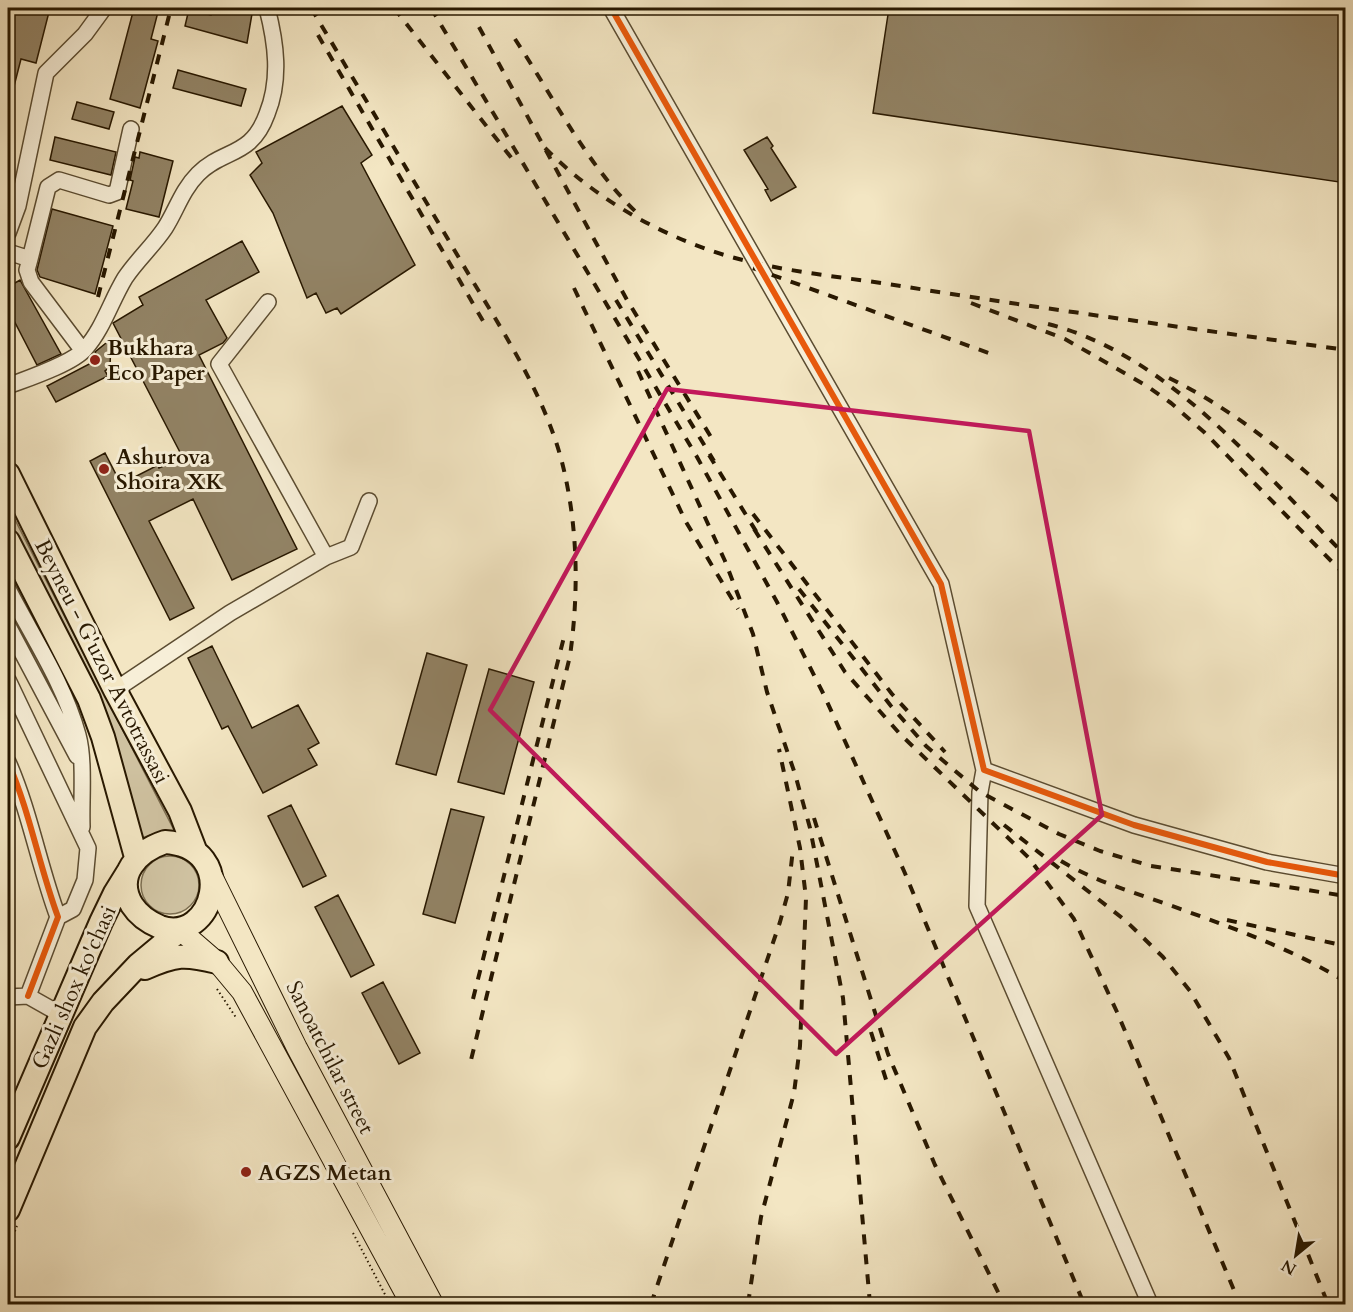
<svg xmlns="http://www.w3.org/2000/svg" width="1353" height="1312" font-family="Cardo,serif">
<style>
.green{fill:#d0c3a2;stroke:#7c6e51;stroke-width:1.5}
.building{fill:#928365;stroke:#281800;stroke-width:1.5}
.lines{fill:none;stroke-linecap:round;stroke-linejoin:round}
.minor-casing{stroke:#5b4c31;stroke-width:18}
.major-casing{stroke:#281800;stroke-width:22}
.highway-casing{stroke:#281800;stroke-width:26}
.path{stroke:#281800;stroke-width:2;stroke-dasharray:1.5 3;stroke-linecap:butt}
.minor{stroke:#f7efd8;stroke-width:15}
.major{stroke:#f3e6c3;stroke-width:20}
.highway{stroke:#f3e6c3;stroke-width:22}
.rail{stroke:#281800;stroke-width:4;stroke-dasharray:10 10;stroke-linecap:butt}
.cycleway-casing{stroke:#f7efd8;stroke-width:10}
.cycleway{stroke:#e8590c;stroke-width:6}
.marked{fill:none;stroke:#c2185b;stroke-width:4.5;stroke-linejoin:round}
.poi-dot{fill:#8f2418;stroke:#f7efd8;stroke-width:2}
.labels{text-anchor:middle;stroke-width:6;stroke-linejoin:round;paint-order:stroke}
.poi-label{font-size:22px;font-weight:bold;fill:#281800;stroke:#f7efd8;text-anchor:start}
.street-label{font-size:22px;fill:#281800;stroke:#f7efd8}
</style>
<rect width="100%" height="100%" fill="#f3e6c3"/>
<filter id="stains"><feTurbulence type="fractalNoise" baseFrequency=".00333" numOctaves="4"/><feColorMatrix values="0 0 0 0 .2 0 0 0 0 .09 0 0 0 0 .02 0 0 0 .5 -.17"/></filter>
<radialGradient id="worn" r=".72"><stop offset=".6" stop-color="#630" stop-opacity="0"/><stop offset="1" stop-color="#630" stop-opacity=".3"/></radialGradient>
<path class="green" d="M8,506L175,832H159L142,838L107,717L8,524Z
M141 885a29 29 0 1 1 58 0a29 29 0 1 1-58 0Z"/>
<path class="building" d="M8,8H50L36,63L21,59L11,98L8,97Z
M134,8H159L151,39L158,41L140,108L110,99Z
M212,8H253L247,43L185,26L189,9L211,15Z
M889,8H1346V183L873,113Z
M178,70L246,89L241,106L173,88Z
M77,102L114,112L109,129L72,119Z
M342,106L372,155L361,163L415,265L341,314L337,308L326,313L316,293L307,298L273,213L250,175L262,163L256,152Z
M55,137L116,152L111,175L50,160Z
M767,137L773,146L771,148L796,187L771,201L765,190L768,189L744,150Z
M140,152L173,161L159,217L126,209L133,181L130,180L135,157L139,158Z
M52,209L113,226L95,294L40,277L37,270Z
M242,241L259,272L206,300L227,338L223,343L199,355L297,549L232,580L193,499L149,521L194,608L170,620L90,461L105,453L121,484L158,465L159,468L183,458L113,323L143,305L139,297Z
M20,280L61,354L37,365L8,309V287Z
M111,339L110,367L105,371L108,376L56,402L47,386L99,359L95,352Z
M212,646L252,728L298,705L319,743L308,749L317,765L263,793L228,726L222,729L188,658Z
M427,653L467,665L436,775L396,764Z
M489,669L534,682L504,794L458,782Z
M291,805L326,876L303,887L268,816Z
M451,809L484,817L455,923L423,914Z
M338,895L374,965L351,977L315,907Z
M383,982L420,1053L399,1064L362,993Z"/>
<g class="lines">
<g class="minor-casing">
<path id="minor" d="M611,8L941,584L984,770L980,792L977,906L1150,1304
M8,233L18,206L46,73L85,34L104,8
M8,252L30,259
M83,351L31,282L27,270L30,259L48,187L59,180L109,195L117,192L131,129
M8,386C26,379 72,364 85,349C103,329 111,301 125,278C137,260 153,246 165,228C176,211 182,190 198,174C224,148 251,158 267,114C281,79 276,43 267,8
M326,557L351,547L369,501
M8,589C32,636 64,683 78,735C85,761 81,800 82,827
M8,626L77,756
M8,680L88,848L85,880L73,909L58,917L28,996
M115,690L230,613L326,557L219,364L268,302
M8,762C30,812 39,866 58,917
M984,770L1134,825L1267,862L1346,876
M8,997L28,996L60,1014"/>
</g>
<g class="major-casing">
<path id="major" d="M212,876L297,1048L433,1304
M180,930L217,962L242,992L411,1304"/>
</g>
<g class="highway-casing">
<path id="highway" d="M8,474L115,690L180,811L195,850
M8,541L89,699L103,737L136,857
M165,842C241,847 213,946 160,927C148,922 139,916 132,905C114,875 138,851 165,842Z
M145,968C176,954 185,954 217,962
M8,1138L101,922L115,893L128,872
M8,1210L85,1027L103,1002L138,965L180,930"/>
</g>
<path class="path" d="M217,989L237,1019
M353,1233L390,1304
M8,1248L17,1226"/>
<use href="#minor" class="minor"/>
<use href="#major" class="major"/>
<use href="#highway" class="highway"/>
<path class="rail" d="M311,8C362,93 412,178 462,263C499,326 543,390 562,462C578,526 579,591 570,656L471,1060
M394,8L513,160
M431,8L697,457L777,602L824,695L904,871L1084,1304
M479,27L627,300L711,437
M318,35L483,321
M515,39C552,95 587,165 636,212
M545,148C592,195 647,228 709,250C769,271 838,276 901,286C1049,310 1197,329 1346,350
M753,268L997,356
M574,288L686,522L738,609
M98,297L171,8
M616,300L714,461
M971,303L1065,339L1147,386L1171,403L1204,432L1346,576
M1048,324C1170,355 1260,470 1346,556
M638,371L725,561L753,634L767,692L795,774L810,828L843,998L870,1304
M1169,378C1236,411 1291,457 1346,508
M709,455L759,536
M753,514L892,694L945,752
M754,529L845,672L900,734L1029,858L1074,919L1117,1012L1239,1302
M799,589L891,706L926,746L980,792L1059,834L1100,851L1151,866L1346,896
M814,818L888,1054L935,1165L1004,1304
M1004,825L1126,921L1163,957L1190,991L1229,1058L1328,1304
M1061,861C1100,884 1143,895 1186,911C1241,931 1296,951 1346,982
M1227,920L1346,946
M473,999L565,633
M871,1032L888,1086
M651,1304L780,922L788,893L793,849
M748,1304L761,1217L794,1093L800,1046L806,898L800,848L779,749"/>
<g class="cycleway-casing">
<path id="cycleway" d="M611,8L941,584L984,770L1134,825L1267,862L1346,876
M8,762C30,812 39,866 58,917L28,996"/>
</g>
<use href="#cycleway" class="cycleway"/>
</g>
<path class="marked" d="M667,389L1029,431L1102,815L836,1054L490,710Z"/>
<g class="poi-dot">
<circle cx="95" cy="360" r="6"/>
<circle cx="104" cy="469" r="6"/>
<circle cx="246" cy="1172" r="6"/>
</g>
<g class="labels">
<g class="poi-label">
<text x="107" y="355">Bukhara<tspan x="107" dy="25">Eco Paper</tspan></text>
<text x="116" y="464">Ashurova<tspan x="116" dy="25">Shoira XK</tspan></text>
<text x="258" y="1180">AGZS Metan</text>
</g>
<g class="street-label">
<text transform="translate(103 661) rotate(63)" y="8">Beyneu - G'uzor Avtotrassasi</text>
<text transform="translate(73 987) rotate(-66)" y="8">Gazli shox ko'chasi</text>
<text transform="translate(331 1057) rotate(63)" y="8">Sanoatchilar street</text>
</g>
</g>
<rect width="1353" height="1312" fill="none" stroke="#f3e6c3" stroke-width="30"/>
<rect x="9" y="9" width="1335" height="1294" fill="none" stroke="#281800" stroke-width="3"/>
<rect x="15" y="15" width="1323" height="1282" fill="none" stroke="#281800" stroke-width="1.5"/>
<g transform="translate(1296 1255) rotate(210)" stroke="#f7efd8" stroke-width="4.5" paint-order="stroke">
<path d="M0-4.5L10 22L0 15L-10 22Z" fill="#281800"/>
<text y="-9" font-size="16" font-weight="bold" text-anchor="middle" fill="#281800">N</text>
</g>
<rect width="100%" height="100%" filter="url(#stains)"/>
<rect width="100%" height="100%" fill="url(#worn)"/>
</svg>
